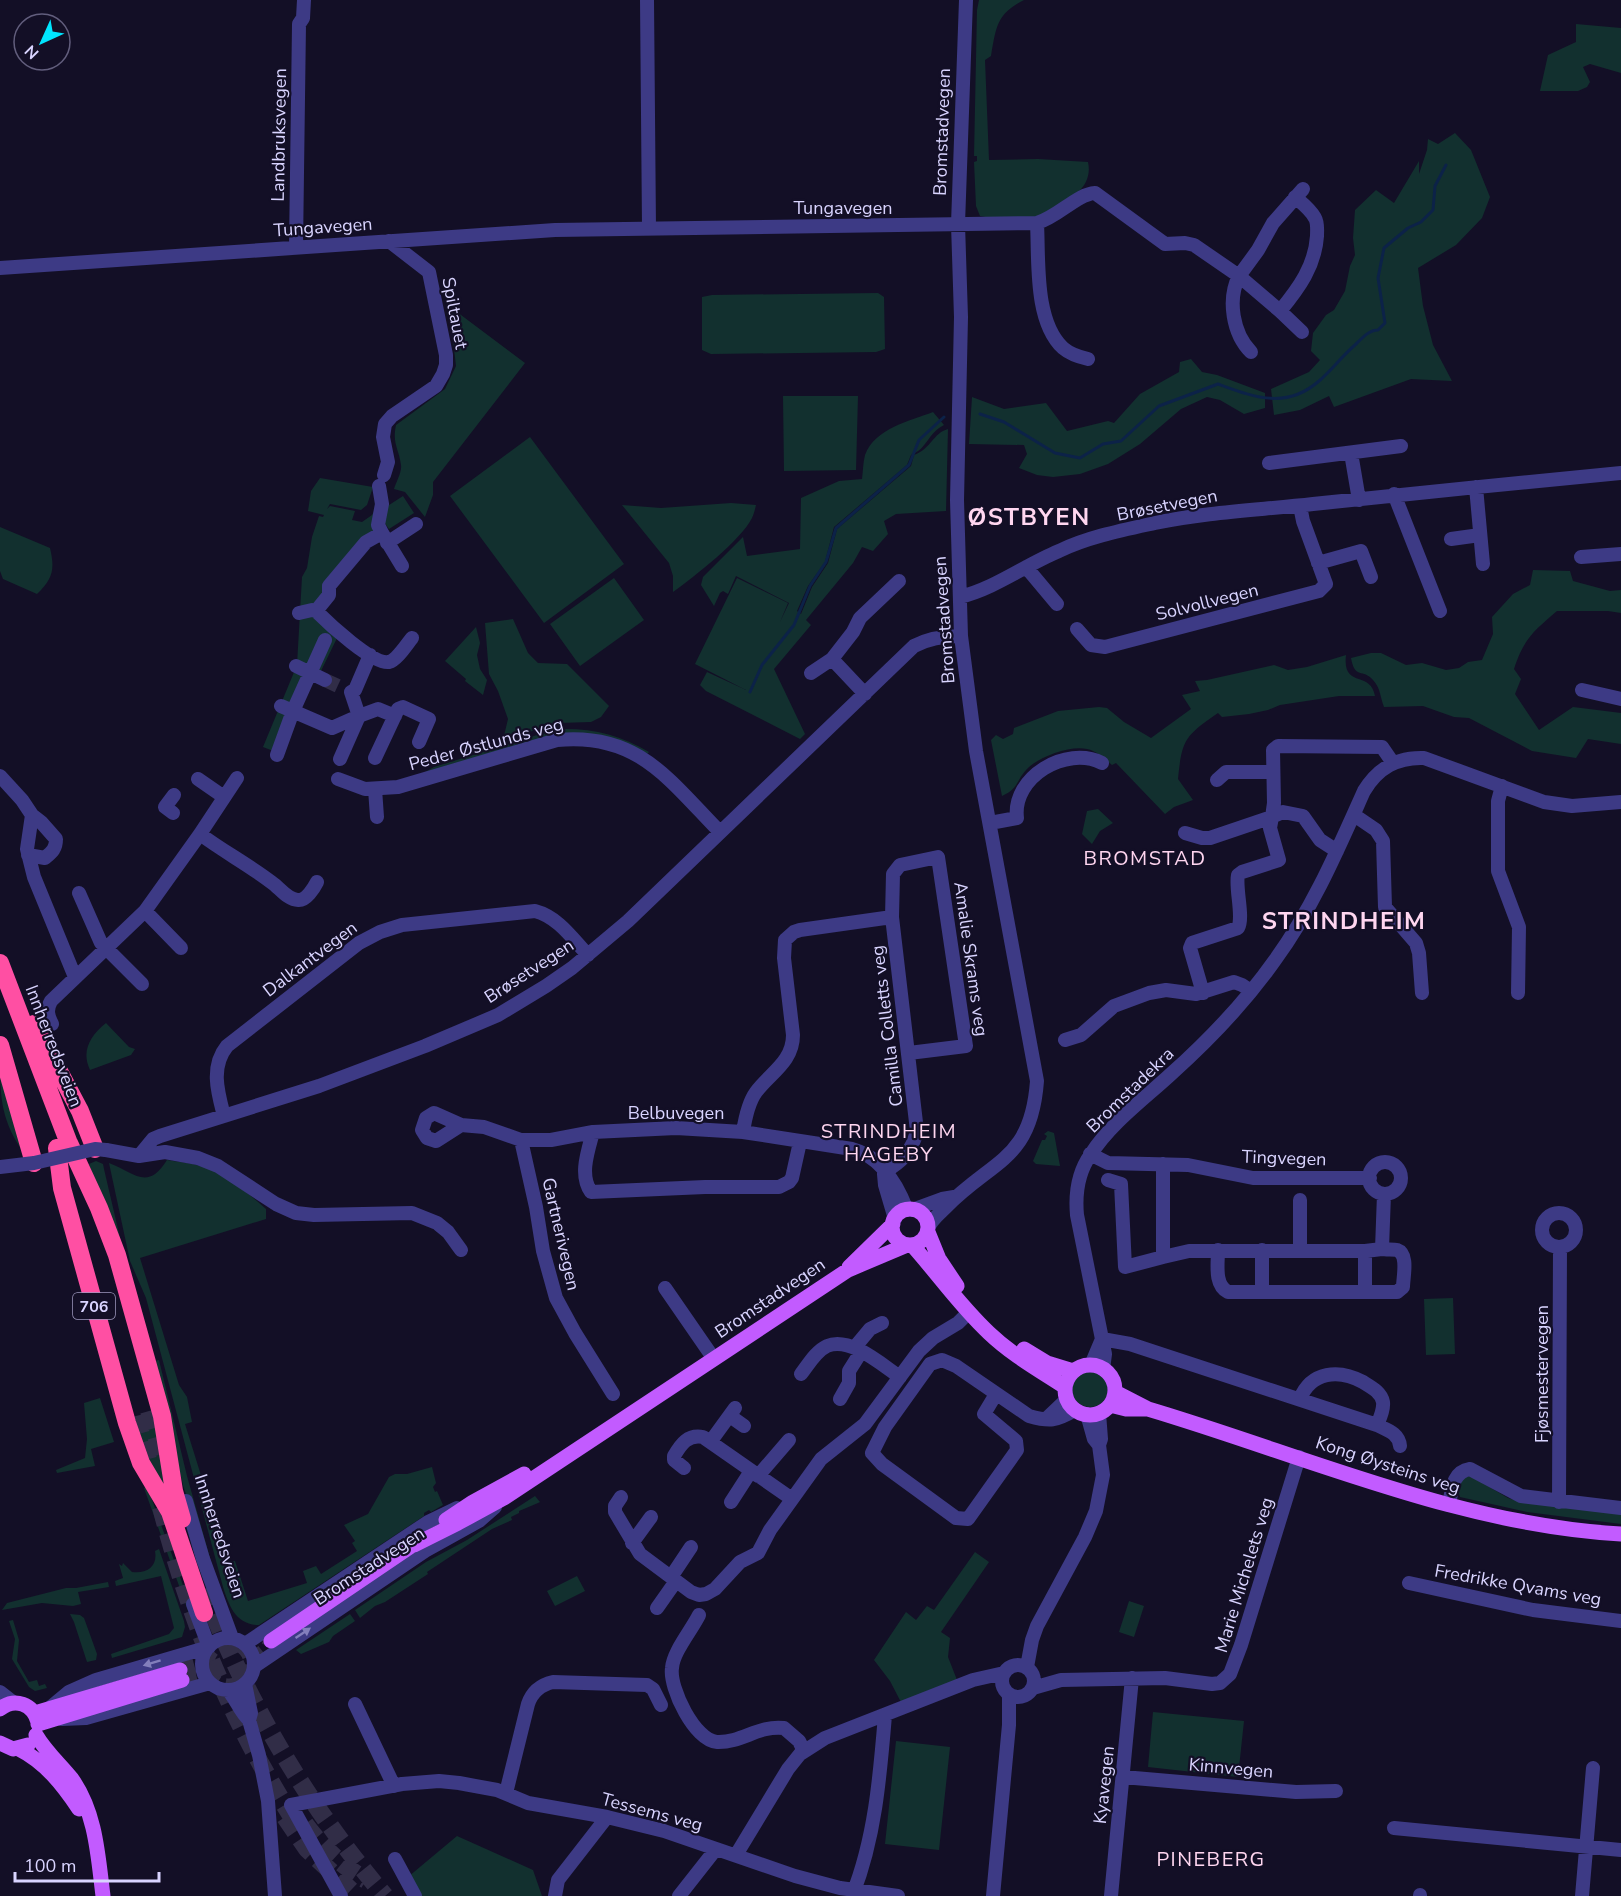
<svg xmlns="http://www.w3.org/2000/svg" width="1621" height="1896" font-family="'Nunito Sans',sans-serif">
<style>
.green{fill:#12302f}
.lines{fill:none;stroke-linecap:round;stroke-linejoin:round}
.stream{stroke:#0c2248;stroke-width:3}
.minor-tunnel{stroke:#312d47;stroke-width:14;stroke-dasharray:14 7;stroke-linecap:butt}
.major-tunnel{stroke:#312d47;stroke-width:15;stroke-dasharray:15 8;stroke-linecap:butt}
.highway-tunnel{stroke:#312d47;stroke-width:18;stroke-dasharray:18 9;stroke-linecap:butt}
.minor{stroke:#3d3a85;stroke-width:14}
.major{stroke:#c25bff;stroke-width:15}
.highway{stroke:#ff4fa3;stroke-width:18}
.minor-bridge{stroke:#3d3a85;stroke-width:14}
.oneway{fill:#837fbc}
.labels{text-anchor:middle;stroke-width:4.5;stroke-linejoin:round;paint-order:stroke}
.shield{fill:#130f26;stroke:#9e99be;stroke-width:1.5}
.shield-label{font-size:16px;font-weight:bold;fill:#d9d4ff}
.street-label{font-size:18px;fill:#d9d4ff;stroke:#130f26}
.neighbourhood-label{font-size:20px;letter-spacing:1.5px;fill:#ffd6f0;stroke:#130f26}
.district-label{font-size:24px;font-weight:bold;letter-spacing:1.5px;fill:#ffd6f0;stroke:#130f26}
</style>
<rect width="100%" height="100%" fill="#130f26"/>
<path class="green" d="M979,0H1024C996,14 996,28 991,56L985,60L989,160L1038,159L1088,162C1093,185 1074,197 1057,208C1051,211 1046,215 1040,216C1021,220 999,220 980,216L976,206L974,162L977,161V156H974L977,10Z
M1576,24L1621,28V73L1590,64L1583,67L1590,82L1587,87L1578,91H1540L1548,55L1576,42Z
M1455,133L1471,150L1490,197L1482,218L1456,245L1418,268L1423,306L1433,345L1452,381L1411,379L1334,407L1329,396L1300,410L1274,415L1271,389L1309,372L1320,360L1311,351L1313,333L1326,315L1334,310L1345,291L1350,266L1355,255L1353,238L1355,210L1376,190L1394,203L1419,161V174L1427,150L1428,139L1438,144Z
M878,293L884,297L885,349L876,352L711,354L702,350V297L712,295Z
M449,306L525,363L433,482V495L425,517L405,492L394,489C396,482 402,472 401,465C399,449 392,444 396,425L445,389L456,366Z
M1191,359L1202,372L1217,375L1265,393V408L1244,414L1220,400L1207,397L1181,409L1140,444L1108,464L1080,474L1053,477L1037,475L1019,468L1027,454L1024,445L969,444L972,397L1004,409L1046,403L1067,431L1108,421L1114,423L1140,394L1179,372L1180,362Z
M783,396H858L856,470L784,471Z
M933,412L944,425C927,434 928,448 911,455L907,465L834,527L825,562L808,586L797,611L801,614L812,587L828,563L837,529L911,466L914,455C931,449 933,433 948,429L946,511L896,514L884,521L888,534L873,551L862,547L853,563L806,620L811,625L774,669L805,734L800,739L706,691L700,685L707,672L746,690L695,664L737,578L788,603L780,622L789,603L736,576L728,594L723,591L720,593L714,606L701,585L703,577L743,537L747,556L800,549L801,498L839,481L862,479C863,471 863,463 865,455C875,428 910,421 933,412Z
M530,437L624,564L544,623L450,496Z
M320,478L373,487L367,505L361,510L330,504L327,509L330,506L355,511L352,520L362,522L372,515L378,503L377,533L314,609L338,636L320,673L314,670L281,754L263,747L297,665L302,577L307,568L312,537L319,516L323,517L324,515L308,511L311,491Z
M403,496L414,513L389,529L384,522L386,507Z
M731,503L756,505C755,509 754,514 752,518C741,540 694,577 673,592V576L669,563L622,505L661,508Z
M0,527L50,548C55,569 53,579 37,594L3,579L0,571Z
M1533,570L1570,571L1573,581L1610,591L1621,590V613L1608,611H1557C1534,631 1524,638 1514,669L1521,679L1515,694L1539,730L1573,707L1621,713V744L1588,739L1576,758L1532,751L1469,718L1454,717L1423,706L1384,707C1380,697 1381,689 1373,680C1363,668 1355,680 1351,658L1371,653H1381L1406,665L1422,663L1446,670L1459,668L1468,662L1482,660L1493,634L1492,617L1513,594L1530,585Z
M614,578L644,620L580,666L550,624Z
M513,619L528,653L538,663L567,664L609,706L601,717L591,722L558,723L503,740L508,719L498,691L489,674L485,623Z
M476,627L480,643L477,655L480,669L487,680L483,695L465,681L466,679L445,661Z
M1346,655C1342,689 1371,670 1375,696H1339L1280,705L1268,710L1249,714L1222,717L1218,713C1185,736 1182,739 1178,779L1193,800L1174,807L1165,814L1116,763L1112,765C1106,760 1100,754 1093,751C1077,742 1039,756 1027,769C1016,780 1019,789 1002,796L991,740L996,735L1003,739L1013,734L1014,728L1058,711L1099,707L1107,708L1124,722L1151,738L1191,709L1182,695L1200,691L1195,681L1207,680L1274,665L1288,670L1307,667Z
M565,729C596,729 622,736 649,752L647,754L596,735L425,774V772L434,767L550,731Z
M1098,809L1113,823L1100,831L1092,844L1082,834L1087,811Z
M106,1023L129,1047L135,1049L131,1055L90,1070C81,1051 90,1036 106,1023Z
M0,1055L21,1149C0,1117 0,1094 0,1055Z
M1048,1131L1054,1133L1060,1166L1036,1164L1033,1161L1042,1140H1045L1047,1136L1044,1134Z
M167,1160C179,1162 192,1163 204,1167C227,1175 248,1193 266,1209V1219L140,1258L179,1385L187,1397L192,1422L185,1424L228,1562L235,1561L248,1601L307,1583L303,1571L316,1566L321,1574L357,1551L352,1543L355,1541L344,1525L368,1514L389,1477L395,1474H407L432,1467L436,1483L433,1487L435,1492L437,1491L443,1505L431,1512L429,1510L424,1513V1516L259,1625C236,1625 229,1606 223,1587L146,1298L130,1261L109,1163C134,1172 147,1192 167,1160Z
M96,1161L103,1164L104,1169L131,1285L89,1164Z
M1453,1298L1455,1354L1426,1355L1424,1299Z
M159,1360L187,1476L217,1583L212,1576L183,1485L154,1361Z
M1072 1389a18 18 0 1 1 36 0a18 18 0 1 1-36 0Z
M100,1398L114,1442L91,1449L95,1466L57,1473L56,1470L85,1458L87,1439L84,1403Z
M158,1424L168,1492L143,1451L135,1430Z
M1469,1475L1508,1498L1521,1502L1621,1514V1524L1527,1512L1460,1497L1458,1490L1461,1480Z
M147,1486L196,1621L192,1622L144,1488Z
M535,1496L540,1502L538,1503L519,1511V1513L511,1517L512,1520L492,1529L427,1572L428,1574L385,1602L375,1606L360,1618L355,1610L426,1562L467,1540Z
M159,1549L184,1621L185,1627L182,1637L112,1658L111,1654L169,1634L174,1628L161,1576L116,1586L115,1581L123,1578L119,1564L122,1566L123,1563L132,1572C146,1574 158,1567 155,1551Z
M975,1552L989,1562L941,1632L950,1638L948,1657L959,1685L904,1708L890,1681L874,1660L906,1612L916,1620L927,1606L934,1610Z
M577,1576L585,1591L555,1606L547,1591Z
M108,1582L109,1587L78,1592L81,1604L73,1606L42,1603L2,1610L7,1603L66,1588H76Z
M1129,1601L1144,1606L1134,1637L1119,1632Z
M70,1614L80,1615L84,1618L97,1654L96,1660L87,1662L74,1622Z
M350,1614L355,1621L333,1636L329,1642L301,1654L296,1650Z
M13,1620L19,1640L17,1661L29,1682L37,1680L39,1686L45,1684L47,1688L35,1691L29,1687L12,1659L15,1639L9,1621Z
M1153,1712L1244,1721L1238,1777L1148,1767Z
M896,1741L950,1747L939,1850L885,1844Z
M457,1836L533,1870L542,1896H420L408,1877Z"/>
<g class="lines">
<path class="stream" d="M980,414L1004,422L1055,453L1080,458L1103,444L1121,441L1159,406L1218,384C1254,397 1286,410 1319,381C1332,370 1342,356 1355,345C1362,338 1369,330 1378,330L1385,323L1378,278L1384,248L1408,228L1421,222L1433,210L1435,186L1446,165
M750,692L762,665L794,625L810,586L826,562L836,528L909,465L919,440L944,417"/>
<path class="minor-tunnel" d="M325,680L338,686"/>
<path class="major-tunnel" d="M207 1664a22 22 0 1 1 44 0a22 22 0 1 1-44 0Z
M251,1661L268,1648L271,1641
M180,1670L206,1663
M182,1680L209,1674"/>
<path class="highway-tunnel" d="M149,1411L163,1460
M136,1416L148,1460
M161,1507C191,1624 232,1723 297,1825
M204,1589C245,1700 308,1806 385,1896
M285,1817L307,1849L357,1896
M305,1824C321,1846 342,1866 366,1880"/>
<path class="minor" d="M647,0L649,228
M1295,197C1302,203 1311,210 1315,218C1318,223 1317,230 1317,236C1315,266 1299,288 1280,311L1239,276L1258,250L1273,223L1303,189
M1037,223C1039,260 1034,321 1063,348C1070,354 1079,357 1088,359
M296,247L299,24L303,18L304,0
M0,268L555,230L1037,223C1058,217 1077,194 1095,193L1165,244L1185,243L1194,245L1239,276C1227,300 1233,334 1251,352
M1280,311L1302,332
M1351,453L1359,500
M1269,463L1401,446
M384,475L388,462L383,437L385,424L392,416L436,386L443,374L446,365V355L429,272L389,241
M379,486L382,504L378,525L382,533L366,542L329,586V595L316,611C328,623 373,665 389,662C397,660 407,644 412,638
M1476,487L1483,564
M1394,494L1440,611
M382,533L402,566
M1451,539L1480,535
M387,543L416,524
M1581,557L1621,554
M1318,563L1361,551L1371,577
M1026,567L1057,604
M960,597C996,588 1025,565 1059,551C1088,537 1123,530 1155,523C1207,512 1260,510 1313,504C1416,493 1518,483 1621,473
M299,613L312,610L316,611
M1077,629L1091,645L1105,647L1319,591L1326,584L1303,521L1300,506
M370,655L355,690L351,692L359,716L378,709L395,716
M296,666L325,680
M811,673L832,659
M1582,690L1621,699
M865,694L832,659L853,632L860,618L899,581
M281,706L332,728L359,716
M277,755L293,711L325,640
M375,758L398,709L403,707L429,719L419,742
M340,759L359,716
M0,776L22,800L32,815L27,849L34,877L75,977
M198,779L224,797
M338,779L365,789L398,787L557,740C638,732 669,780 720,832
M1217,780L1226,772H1273
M1502,786L1498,801V871L1519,927L1518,993
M375,789L377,817
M173,813L165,807L174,795
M1354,815L1376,830L1383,841L1385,907L1416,943L1419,953L1422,993
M1272,817L1274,803L1273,750L1278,746L1382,747L1393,763
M1272,817L1283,812L1303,816L1320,840L1337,851
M990,823L1017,818C1012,777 1066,745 1102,763
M1185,833L1202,838H1210L1272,817L1270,828L1279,860L1242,872L1238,875C1235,888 1244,917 1238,928L1192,943L1190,948L1203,993
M200,834C224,852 251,866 275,885C281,890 289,900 298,900C306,901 314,888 317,882
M28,855L45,858C52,852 56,849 56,839L41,822L32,815
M79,893L101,943
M145,911L181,948
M106,948L142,984
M52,1024C48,1016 46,1010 51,1001L145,911L200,834L237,778
M1065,1040L1081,1035L1114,1006L1149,993L1166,990L1196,994L1234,982L1242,985L1251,991
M224,1116C218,1093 210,1067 227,1046L359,943L380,932L402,925L535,911C558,917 572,938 588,955
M461,1125L436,1141L427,1138L422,1130L426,1118L434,1113L461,1125L484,1127L521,1140H551L593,1132L676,1128L743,1132L852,1149C880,1156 897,1184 907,1210
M593,1132C588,1151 579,1175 591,1192L705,1187H779L789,1182L792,1178L800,1142
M743,1132C745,1119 748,1103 756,1092C770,1073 793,1062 793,1035L784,958L785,940L794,932L800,930L892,917
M521,1140L536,1207L543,1251L556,1298L575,1333L613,1394
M106,1150L139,1156L165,1152L198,1158L218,1166L276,1204L296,1213L314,1215L412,1213L437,1223L448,1232L461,1250
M1090,1154L1108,1163L1188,1165L1253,1178H1370
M139,1156L153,1139L160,1136L319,1086L425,1046L498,1015L546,986L572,968L628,921L914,646C929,638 944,636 961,636
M1369 1178a16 16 0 1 1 32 0a16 16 0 1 1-32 0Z
M1163,1164V1257L1189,1251H1365L1382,1249L1384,1194
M884,1172C902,1162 912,1151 917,1131L892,917L893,874L900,865L938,857L966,1046L909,1053
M884,1174L885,1185L895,1219
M1108,1180L1121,1184L1125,1267L1163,1257
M912,1210L942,1199L954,1197
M1542 1230a17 17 0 1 1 34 0a17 17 0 1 1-34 0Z
M928,1228C932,1219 939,1214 946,1207C993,1159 1031,1161 1037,1081L976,751L961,636L957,500L961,317L958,224L966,0
M1218,1250C1218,1264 1214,1285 1228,1292H1397L1403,1287C1403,1277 1409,1254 1397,1250C1393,1249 1386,1250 1382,1249
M1300,1250V1200
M1365,1251V1292
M665,1288L714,1359
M1262,1292V1250
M1102,1339L1130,1344L1377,1425C1387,1430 1399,1433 1400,1446
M855,1347L870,1329L882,1323
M1091,1365L1102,1339
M1103,1369L1105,1354L1077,1215C1075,1193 1078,1172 1091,1154C1111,1123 1144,1099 1171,1074C1209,1040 1246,1001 1275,960C1313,908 1338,849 1364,791C1378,768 1397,757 1424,758L1544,802L1572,806L1621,802
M801,1374C808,1365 816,1351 827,1346C850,1336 882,1365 900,1377
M996,1394L984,1414L1016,1441L1017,1450L968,1519L956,1518L882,1464L872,1453L885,1427L930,1364L942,1360L956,1366L1029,1416C1050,1422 1056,1421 1075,1410
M840,1399L849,1383V1371L861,1352
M1300,1399C1311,1371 1339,1369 1363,1382C1371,1387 1381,1392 1383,1402C1384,1410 1380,1418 1377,1425
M1087,1414L1094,1439L1098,1444
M730,1416L744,1426
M1047,1418L1067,1399
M711,1441L735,1408
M684,1468L674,1460V1456C681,1444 688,1434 703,1437L792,1499
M758,1476L789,1440
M621,1497L615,1506V1512L640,1554L691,1592L699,1595L706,1594L715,1589L740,1562L758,1553L770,1530L821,1459L865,1424L919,1351L933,1338L958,1323L968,1313
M186,1501L203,1559L232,1638
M731,1502L751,1471
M1559,1502L1560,1247
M1449,1505C1452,1490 1452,1472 1470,1469L1521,1496L1621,1508
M632,1543L651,1517
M671,1577L691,1547
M1409,1583L1533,1610L1621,1621
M193,1604L209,1647
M657,1608L676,1581
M699,1615C691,1631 673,1652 672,1668C669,1688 695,1741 717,1742C742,1743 758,1725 784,1728L799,1741L804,1751
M202 1664a26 26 0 1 1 52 0a26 26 0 1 1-52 0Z
M245,1644L428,1522L457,1508
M1002 1681a16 16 0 1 1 32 0a16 16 0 1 1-32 0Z
M255,1666L425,1551L479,1521L495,1507
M1027,1667L1032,1640L1037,1626L1085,1537L1096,1511L1103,1475L1099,1445L1101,1439L1099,1413
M245,1684L251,1713L249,1720
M1033,1688L1061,1680L1165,1678L1212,1684L1220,1683L1230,1674L1241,1645L1299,1457
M228,1690C236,1699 240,1712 249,1720L259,1755L268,1801L275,1896
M0,1692L14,1703
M355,1704L394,1786
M51,1707L69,1692L96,1680L209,1647
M62,1719L86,1718L210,1683
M1123,1777L1296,1792L1336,1791
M506,1793L528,1704C532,1692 540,1685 553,1682L647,1685L653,1689L661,1705
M1394,1828L1621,1850
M736,1855L788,1769L800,1754L825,1738L973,1680L1004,1673
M395,1859L415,1896
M341,1896L291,1805L402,1784L439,1781L459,1783L497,1790L528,1803L607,1817L664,1831L795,1876L840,1888L898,1896
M555,1896L558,1880L607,1817
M679,1896L716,1849
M852,1896C875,1839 880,1776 885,1715
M993,1896L1009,1725V1694
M1111,1896L1132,1678
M1420,1896V1895
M1582,1896L1593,1768"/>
<path class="major" d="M892 1227a18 18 0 1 1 36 0a18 18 0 1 1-36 0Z
M928,1232L939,1259L957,1286
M912,1245C938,1274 960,1306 989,1333C1012,1355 1039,1370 1065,1387
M849,1267L893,1224
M1024,1349L1047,1363L1073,1371
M1065 1390a25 25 0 1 1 50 0a25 25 0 1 1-50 0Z
M1115,1392L1148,1409C1303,1455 1458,1525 1621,1534
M1110,1405L1126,1409H1148
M446,1520L473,1502L524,1474
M414,1545L458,1523L504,1498L848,1270L907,1245
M271,1641L420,1540
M0,1709C15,1697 33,1704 38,1722
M35,1713L180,1670
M38,1724L182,1680
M36,1735C46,1752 60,1764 72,1779C96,1813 98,1856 103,1896
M0,1743L13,1749L28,1745
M19,1749C45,1762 63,1785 79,1809"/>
<path class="highway" d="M0,963L73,1154
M34,1024L80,1111L95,1149
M0,1045L34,1163
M69,1143L99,1208L117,1255L162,1416L174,1491L182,1519
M57,1148L62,1188L127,1423L141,1463L170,1512L204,1613"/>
<path class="minor-bridge" d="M0,1167L34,1163L95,1149L106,1150"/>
</g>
<defs><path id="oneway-solid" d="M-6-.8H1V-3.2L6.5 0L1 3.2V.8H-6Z" transform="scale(1.5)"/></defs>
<g class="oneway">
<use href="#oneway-solid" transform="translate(303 1633) rotate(-34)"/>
<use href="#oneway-solid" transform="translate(152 1663) rotate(163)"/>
</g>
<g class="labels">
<rect class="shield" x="73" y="1293" width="42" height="26" rx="4.5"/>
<g class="shield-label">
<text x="94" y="1312">706</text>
</g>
<g class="street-label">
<text transform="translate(942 132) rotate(-88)" y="6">Bromstadvegen</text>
<text transform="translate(279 135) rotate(-89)" y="6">Landbruksvegen</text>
<text x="843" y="214">Tungavegen</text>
<text transform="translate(323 227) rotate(-4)" y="6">Tungavegen</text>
<text transform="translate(455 313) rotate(79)" y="6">Spiltauet</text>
<text transform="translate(1167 505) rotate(-11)" y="6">Brøsetvegen</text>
<text transform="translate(1207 602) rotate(-14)" y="6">Solvollvegen</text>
<text transform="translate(944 620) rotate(-94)" y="6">Bromstadvegen</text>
<text transform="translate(486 744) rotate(-15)" y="6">Peder Østlunds veg</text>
<text transform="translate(310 959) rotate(-37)" y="6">Dalkantvegen</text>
<text transform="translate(971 959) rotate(82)" y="6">Amalie Skrams veg</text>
<text transform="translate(529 971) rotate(-33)" y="6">Brøsetvegen</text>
<text transform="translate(887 1026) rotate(-97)" y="6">Camilla Colletts veg</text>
<text transform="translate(54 1046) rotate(69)" y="6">Innherredsveien</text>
<text transform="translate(1130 1090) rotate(-44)" y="6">Bromstadekra</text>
<text x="676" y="1119">Belbuvegen</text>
<text transform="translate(1284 1158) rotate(2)" y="6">Tingvegen</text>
<text transform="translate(561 1234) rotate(77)" y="6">Gartnerivegen</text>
<text transform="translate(770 1298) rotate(-34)" y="6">Bromstadvegen</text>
<text transform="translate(1542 1374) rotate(-90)" y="6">Fjøsmestervegen</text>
<text transform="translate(1388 1465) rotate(18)" y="6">Kong Øysteins veg</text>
<text transform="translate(220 1536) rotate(72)" y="6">Innherredsveien</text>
<text transform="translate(369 1566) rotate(-33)" y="6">Bromstadvegen</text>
<text transform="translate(1244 1575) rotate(-73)" y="6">Marie Michelets veg</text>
<text transform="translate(1518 1585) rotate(10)" y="6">Fredrikke Qvams veg</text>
<text transform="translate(1231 1768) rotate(5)" y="6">Kinnvegen</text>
<text transform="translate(1104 1785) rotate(-84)" y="6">Kyavegen</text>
<text transform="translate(652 1812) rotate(15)" y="6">Tessems veg</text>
</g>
<g class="neighbourhood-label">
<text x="1145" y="865">BROMSTAD</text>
<text x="889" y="1138">STRINDHEIM<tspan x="889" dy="23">HAGEBY</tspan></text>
<text x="1211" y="1866">PINEBERG</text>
</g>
<g class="district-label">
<text x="1029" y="525">ØSTBYEN</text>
<text x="1344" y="929">STRINDHEIM</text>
</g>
</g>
<g transform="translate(42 42) rotate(225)"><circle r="28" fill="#130f26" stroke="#625e7d" stroke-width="1.5"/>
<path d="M0-4.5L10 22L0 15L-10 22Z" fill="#00e5ff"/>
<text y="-9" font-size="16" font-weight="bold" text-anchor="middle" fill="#d9d4ff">N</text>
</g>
<path d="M15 1872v9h144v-9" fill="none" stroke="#d9d4ff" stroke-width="3"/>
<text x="24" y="1872" font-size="18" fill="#d9d4ff" stroke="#130f26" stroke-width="4.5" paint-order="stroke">100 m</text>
</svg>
